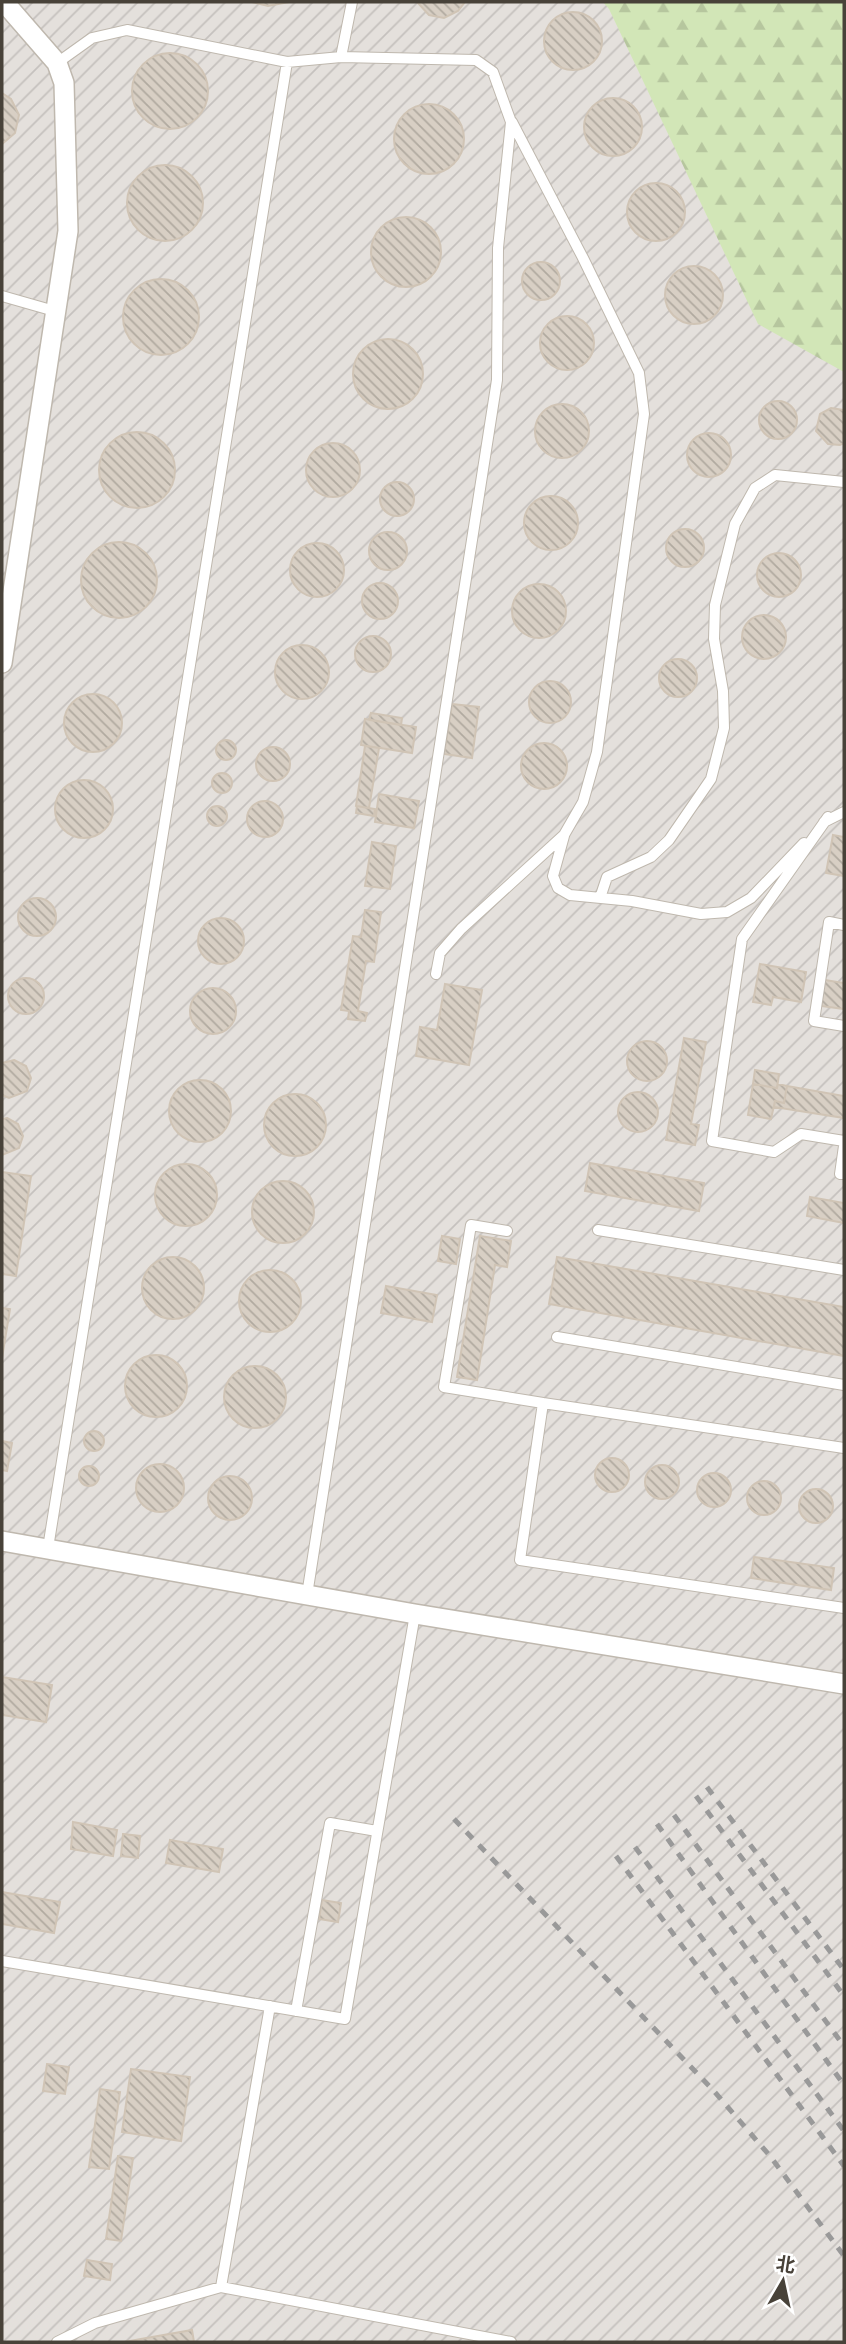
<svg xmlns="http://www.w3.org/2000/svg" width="846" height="2344" font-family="'Noto Sans','Noto Sans SC',sans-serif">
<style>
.industrial{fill:url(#industrial-furrows)}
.forest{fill:url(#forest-firs)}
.building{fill:url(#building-back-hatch);stroke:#d0c4b5;stroke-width:2}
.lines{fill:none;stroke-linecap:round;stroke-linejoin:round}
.service-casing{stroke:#bfb8ae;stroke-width:12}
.minor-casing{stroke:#bfb8ae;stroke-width:22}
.service{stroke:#fff;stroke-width:10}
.minor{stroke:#fff;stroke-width:19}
.rail{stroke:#999;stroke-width:5;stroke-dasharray:9 9;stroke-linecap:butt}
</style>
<defs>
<pattern id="industrial-furrows" width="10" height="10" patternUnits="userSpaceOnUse" patternTransform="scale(1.75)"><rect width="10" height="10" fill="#e4e0dc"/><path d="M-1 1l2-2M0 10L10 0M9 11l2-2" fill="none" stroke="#c5c1be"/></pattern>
<pattern id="forest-firs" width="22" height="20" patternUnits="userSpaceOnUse" patternTransform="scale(1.75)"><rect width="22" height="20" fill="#d2e6b7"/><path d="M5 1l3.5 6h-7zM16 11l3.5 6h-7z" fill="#b6c69e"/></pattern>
<pattern id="building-back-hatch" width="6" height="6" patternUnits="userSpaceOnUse" patternTransform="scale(1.75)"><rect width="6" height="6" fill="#d8cfc4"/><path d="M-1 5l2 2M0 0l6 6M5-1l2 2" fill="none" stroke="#b1aaa0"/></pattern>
</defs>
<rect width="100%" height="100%" fill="#f4f1eb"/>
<path class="industrial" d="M2,2H844V2342H2Z"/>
<path class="forest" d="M603,2H844V372L758,324L609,9Z"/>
<path class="building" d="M252,2H289L268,6Z
M417,2H465L458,11L444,18L429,15Z
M544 41a29 29 0 1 1 58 0a29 29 0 1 1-58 0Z
M132 91a38 38 0 1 1 76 0a38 38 0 1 1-76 0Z
M2,93L11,99L19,115L15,133L2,144Z
M584 127a29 29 0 1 1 58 0a29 29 0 1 1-58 0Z
M394 139a35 35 0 1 1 70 0a35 35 0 1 1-70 0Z
M127 203a38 38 0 1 1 76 0a38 38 0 1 1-76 0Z
M627 212a29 29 0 1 1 58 0a29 29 0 1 1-58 0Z
M371 252a35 35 0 1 1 70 0a35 35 0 1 1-70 0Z
M522 281a19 19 0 1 1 38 0a19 19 0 1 1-38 0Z
M665 295a29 29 0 1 1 58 0a29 29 0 1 1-58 0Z
M123 317a38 38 0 1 1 76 0a38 38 0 1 1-76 0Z
M540 343a27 27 0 1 1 54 0a27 27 0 1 1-54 0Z
M353 374a35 35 0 1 1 70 0a35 35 0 1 1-70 0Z
M759 420a19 19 0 1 1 38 0a19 19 0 1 1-38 0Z
M535 431a27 27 0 1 1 54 0a27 27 0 1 1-54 0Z
M831,408L844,410V443L840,445L828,444L816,431L820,414Z
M99 470a38 38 0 1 1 76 0a38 38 0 1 1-76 0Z
M687 455a22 22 0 1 1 44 0a22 22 0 1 1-44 0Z
M306 470a27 27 0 1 1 54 0a27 27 0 1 1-54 0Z
M380 499a17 17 0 1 1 34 0a17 17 0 1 1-34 0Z
M524 523a27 27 0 1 1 54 0a27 27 0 1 1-54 0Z
M666 548a19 19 0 1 1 38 0a19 19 0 1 1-38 0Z
M369 551a19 19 0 1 1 38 0a19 19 0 1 1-38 0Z
M81 580a38 38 0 1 1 76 0a38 38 0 1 1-76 0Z
M290 570a27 27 0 1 1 54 0a27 27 0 1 1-54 0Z
M757 575a22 22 0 1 1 44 0a22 22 0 1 1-44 0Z
M362 601a18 18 0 1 1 36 0a18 18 0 1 1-36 0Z
M512 611a27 27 0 1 1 54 0a27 27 0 1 1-54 0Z
M742 637a22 22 0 1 1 44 0a22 22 0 1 1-44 0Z
M355 654a18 18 0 1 1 36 0a18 18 0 1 1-36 0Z
M275 672a27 27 0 1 1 54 0a27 27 0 1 1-54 0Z
M659 678a19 19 0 1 1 38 0a19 19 0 1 1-38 0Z
M529 702a21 21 0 1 1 42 0a21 21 0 1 1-42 0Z
M64 723a29 29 0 1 1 58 0a29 29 0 1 1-58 0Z
M452,704L479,707L472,758L444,754Z
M371,713L402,718L401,725L369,720Z
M365,719L416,727L412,753L361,745Z
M216 750a10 10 0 1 1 20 0a10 10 0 1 1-20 0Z
M521 766a23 23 0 1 1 46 0a23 23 0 1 1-46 0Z
M365,746L379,748L369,808L356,806Z
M256 764a17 17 0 1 1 34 0a17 17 0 1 1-34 0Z
M212 783a10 10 0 1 1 20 0a10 10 0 1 1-20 0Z
M55 809a29 29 0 1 1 58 0a29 29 0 1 1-58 0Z
M379,794L419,801L414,828L375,822Z
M247 819a18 18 0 1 1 36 0a18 18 0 1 1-36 0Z
M357,806L375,809L374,816L356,813Z
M207 816a10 10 0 1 1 20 0a10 10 0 1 1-20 0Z
M833,835L844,837V876L826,873Z
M372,842L396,846L390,889L365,886Z
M18 917a19 19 0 1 1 38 0a19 19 0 1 1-38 0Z
M365,910L381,912L374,962L366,961L358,1011L367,1013L365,1021L348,1019L349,1011L341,1010L353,936L361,937Z
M198 941a23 23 0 1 1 46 0a23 23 0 1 1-46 0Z
M760,964L806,972L801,1002L773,997L771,1005L753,1002Z
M8 996a18 18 0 1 1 36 0a18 18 0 1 1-36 0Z
M825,980L844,983V1009L821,1006Z
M445,984L482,990L469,1065L416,1056L420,1027L437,1030Z
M190 1011a23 23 0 1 1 46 0a23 23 0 1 1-46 0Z
M684,1038L706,1042L691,1124L699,1125L695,1145L666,1140Z
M627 1061a20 20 0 1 1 40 0a20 20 0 1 1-40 0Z
M14,1060L26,1066L31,1078L27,1091L9,1098L2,1095V1063Z
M755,1070L779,1074L777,1088L753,1084Z
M169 1111a31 31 0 1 1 62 0a31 31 0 1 1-62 0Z
M753,1084L777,1088L778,1084L787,1086L784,1103L775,1101L771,1119L748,1115Z
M787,1086L844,1096V1118L774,1107L775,1101L784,1103Z
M618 1112a20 20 0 1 1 40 0a20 20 0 1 1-40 0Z
M264 1125a31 31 0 1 1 62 0a31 31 0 1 1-62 0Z
M7,1118L18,1124L23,1136L19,1148L2,1155V1119Z
M590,1163L704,1183L699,1211L585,1191Z
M155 1195a31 31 0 1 1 62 0a31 31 0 1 1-62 0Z
M2,1172L31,1176L16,1276L2,1274Z
M252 1212a31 31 0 1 1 62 0a31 31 0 1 1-62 0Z
M810,1197L844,1203V1223L807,1216Z
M442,1236L460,1239L456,1264L438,1261Z
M480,1236L511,1241L507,1267L495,1265L477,1380L457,1377Z
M557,1257L844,1307V1356L549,1304Z
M142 1288a31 31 0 1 1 62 0a31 31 0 1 1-62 0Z
M239 1301a31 31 0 1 1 62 0a31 31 0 1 1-62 0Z
M386,1286L437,1295L432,1322L381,1313Z
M2,1308L10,1309L2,1358Z
M125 1386a31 31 0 1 1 62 0a31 31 0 1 1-62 0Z
M224 1397a31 31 0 1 1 62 0a31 31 0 1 1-62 0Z
M84 1441a10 10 0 1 1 20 0a10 10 0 1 1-20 0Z
M2,1441L12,1443L7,1471L2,1470Z
M595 1475a17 17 0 1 1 34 0a17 17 0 1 1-34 0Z
M136 1488a24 24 0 1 1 48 0a24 24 0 1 1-48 0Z
M645 1482a17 17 0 1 1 34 0a17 17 0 1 1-34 0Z
M79 1476a10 10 0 1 1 20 0a10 10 0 1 1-20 0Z
M697 1490a17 17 0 1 1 34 0a17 17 0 1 1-34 0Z
M208 1498a22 22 0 1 1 44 0a22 22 0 1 1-44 0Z
M747 1498a17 17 0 1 1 34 0a17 17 0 1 1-34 0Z
M799 1506a17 17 0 1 1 34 0a17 17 0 1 1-34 0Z
M754,1557L834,1568L831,1590L751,1578Z
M2,1677L52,1685L46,1722L2,1715Z
M73,1822L117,1830L113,1856L71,1849Z
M123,1834L140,1836L138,1858L121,1856Z
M170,1840L223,1849L219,1872L166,1863Z
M2,1892L60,1902L54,1933L2,1924Z
M322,1900L341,1903L338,1922L319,1919Z
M47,2064L69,2067L65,2094L43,2091Z
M131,2069L190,2077L181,2141L122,2132Z
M100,2089L120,2092L109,2169L89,2167Z
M118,2156L133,2158L121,2241L106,2239Z
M87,2260L112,2264L110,2280L84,2276Z
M192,2330L194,2342H124Z"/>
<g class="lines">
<g class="service-casing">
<path id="service" d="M341,57L352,2
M57,63L92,38L127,30L287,62L341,57L476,60L493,72L511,122L498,248L497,380L307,1595
M2,296L58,312
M828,817L742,939L712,1141L774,1152L801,1134L844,1141
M824,822L844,812
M564,836L553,876L558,888L570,895L632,901L701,914L727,912L751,898L804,843
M600,898L607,877L651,857L669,840L711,779L724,728L723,691L714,639L715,605L735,524L755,488L775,475L844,482
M844,925L829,922L814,1021L844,1026
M436,974L440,953L461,929L564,835L583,802L597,752L644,414L639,373L583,258L512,122
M844,1146L840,1174H844
M598,1230L844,1270
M507,1231L471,1225L444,1387L543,1403
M557,1337L844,1385
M844,1448L543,1403L520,1560L844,1608
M48,1548L287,62
M2,1961L345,2019L415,1614
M296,2011L330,1823L377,1831
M221,2287L270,2006
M57,2342L95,2323L221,2287L511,2342"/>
</g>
<g class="minor-casing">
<path id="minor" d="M2,663L68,231L64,83L57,63L4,2
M2,1541L415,1614L844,1684"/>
</g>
<use href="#service" class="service"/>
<use href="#minor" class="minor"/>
<path class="rail" d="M707,1787L844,1970
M696,1796L844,1996
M674,1815L844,2046
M454,1819L713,2090L770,2156L844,2256
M657,1824L844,2085
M635,1847L844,2131
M616,1856L844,2166"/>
</g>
<rect width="846" height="2344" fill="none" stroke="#484239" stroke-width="7"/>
<g transform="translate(783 2281) rotate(9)" stroke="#ffffff" stroke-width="5" paint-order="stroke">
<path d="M0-5L12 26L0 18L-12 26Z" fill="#484239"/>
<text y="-10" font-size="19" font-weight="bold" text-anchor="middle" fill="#484239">北</text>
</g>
</svg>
